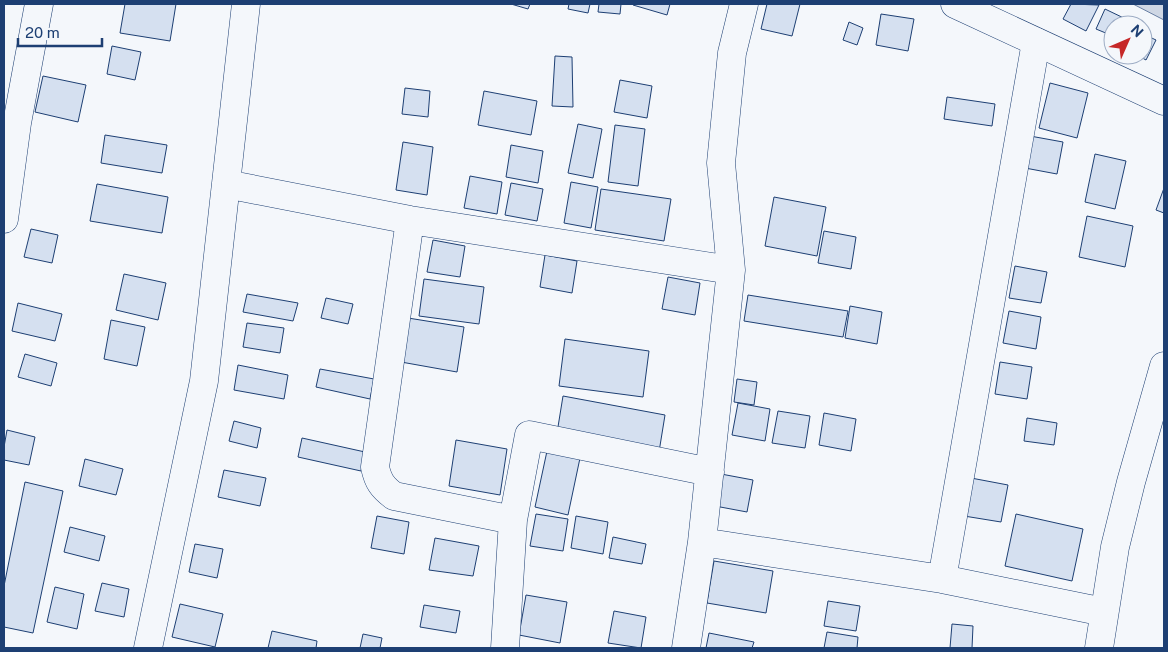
<svg xmlns="http://www.w3.org/2000/svg" width="1168" height="652" font-family="'Public Sans',sans-serif">
<style>
.water{fill:#cfd7e4;stroke:#687fa3}
.building{fill:#d5e0f0;stroke:#1d3f73}
.lines{fill:none;stroke-linecap:round;stroke-linejoin:round}
.minor-casing{stroke:#1d3f73;stroke-width:29}
.major-casing{stroke:#1d3f73;stroke-width:29}
.minor{stroke:#f4f7fb;stroke-width:28}
.major{stroke:#f4f7fb;stroke-width:28}
</style>
<rect width="100%" height="100%" fill="#f4f7fb"/>
<path class="water" d="M1133,4H1164V20Z"/>
<path class="building" d="M125,4H176L170,41L120,33Z
M511,4H530L528,9Z
M569,4H590L588,13L568,9Z
M599,4H621L620,14L598,12Z
M634,4H670L667,15L633,5Z
M767,4H800L792,36L761,29Z
M1071,4L1099,5L1086,31L1063,19Z
M1105,9L1130,21L1128,25H1113V36L1096,29Z
M881,14L914,19L908,51L876,45Z
M849,22L863,28L857,45L843,40Z
M1143,34L1156,40L1146,60L1137,55H1143Z
M112,46L141,52L135,80L107,74Z
M555,56L572,57L573,107L552,106Z
M43,76L86,85L78,122L35,112Z
M620,80L652,86L647,118L614,112Z
M1050,83L1088,93L1077,138L1039,128Z
M405,88L430,91L428,117L402,114Z
M484,91L537,101L531,135L478,125Z
M947,97L995,104L992,126L944,119Z
M578,124L602,129L593,178L568,173Z
M615,125L645,129L638,186L608,182Z
M105,135L167,145L162,173L101,163Z
M1030,136L1063,142L1057,174L1025,168Z
M403,142L433,147L427,195L396,190Z
M511,145L543,151L538,183L506,177Z
M1095,154L1126,161L1115,209L1085,202Z
M470,176L502,182L497,214L464,208Z
M571,182L598,187L591,228L564,223Z
M511,183L543,189L537,221L505,215Z
M97,184L168,197L162,233L90,221Z
M1164,188V213L1156,210Z
M601,189L671,199L664,241L595,230Z
M774,197L826,207L817,256L765,246Z
M1087,216L1133,226L1125,267L1079,257Z
M31,229L58,235L52,263L24,257Z
M824,231L856,237L851,269L818,263Z
M433,240L465,246L460,277L427,272Z
M545,255L577,261L572,293L540,287Z
M1015,266L1047,272L1041,303L1009,298Z
M124,274L166,283L158,320L116,310Z
M668,277L700,283L695,315L662,309Z
M424,279L484,287L479,324L419,316Z
M247,294L298,303L293,321L243,312Z
M748,295L848,311L843,337L744,321Z
M326,298L353,304L348,324L321,318Z
M18,303L62,314L55,341L12,331Z
M850,306L882,312L877,344L845,338Z
M1009,311L1041,317L1036,349L1003,343Z
M408,318L464,327L457,372L401,362Z
M111,320L145,327L137,366L104,359Z
M247,323L284,328L280,353L243,347Z
M565,339L649,351L643,397L559,386Z
M25,354L57,363L51,386L18,377Z
M1000,362L1032,367L1027,399L995,394Z
M238,365L288,375L284,399L234,390Z
M320,369L374,379L370,399L316,387Z
M737,379L757,382L754,405L734,402Z
M563,396L665,415L659,452L557,433Z
M738,403L770,409L765,441L732,435Z
M778,411L810,416L805,448L772,443Z
M824,413L856,419L851,451L819,445Z
M1027,418L1057,423L1054,445L1024,441Z
M234,421L261,428L257,448L229,441Z
M7,430L35,437L29,465L4,460V447Z
M302,438L365,452L361,471L298,457Z
M456,440L507,449L500,495L449,486Z
M547,451L580,458L568,515L535,507Z
M85,459L123,469L116,495L79,486Z
M224,470L266,478L260,506L218,497Z
M721,474L753,480L747,512L715,506Z
M971,478L1008,485L1001,522L964,516Z
M25,482L63,491L33,633L4,627V586Z
M536,514L568,519L563,551L530,546Z
M1016,514L1083,529L1072,581L1005,566Z
M377,516L409,522L404,554L371,548Z
M576,516L608,522L603,554L571,548Z
M70,527L105,536L99,561L64,552Z
M613,537L646,544L642,564L609,558Z
M435,538L479,546L473,576L429,570Z
M195,544L223,549L217,578L189,572Z
M714,561L773,571L766,613L707,603Z
M102,583L129,589L124,617L95,611Z
M55,587L84,594L77,629L47,622Z
M526,595L567,602L560,643L519,635Z
M828,601L860,606L856,631L824,626Z
M180,604L223,614L215,647L172,637Z
M424,605L460,611L456,633L420,627Z
M614,611L646,617L641,648L608,643Z
M952,624L973,626L972,648H950Z
M272,631L317,641L316,648H268Z
M827,632L858,637L857,648H824Z
M709,633L754,642L752,648H706Z
M363,634L382,638L380,648H360Z"/>
<g class="lines">
<g class="minor-casing">
<path id="minor" d="M226,184L410,220L731,270
M4,219L17,123L39,4
M410,220L375,467C378,481 382,487 394,496L513,520L505,648
M513,520L529,435L710,472
M702,542L942,579L1104,612
M942,579L1036,42
M148,648L204,381L246,4
M686,648L702,542L731,270L721,163L732,53L744,4
M1099,648L1115,547L1131,482L1164,366"/>
</g>
<g class="major-casing">
<path id="major" d="M955,4L1164,101"/>
</g>
<use href="#minor" class="minor"/>
<use href="#major" class="major"/>
</g>
<rect width="1168" height="652" fill="none" stroke="#1d3f73" stroke-width="10"/>
<g transform="translate(1128 40) rotate(45)"><circle r="24" fill="#f4f7fb" stroke="#9eadc5"/>
<path d="M0-4L9 19L0 12L-9 19Z" fill="#c62828"/>
<text y="-8" font-size="14" font-weight="bold" text-anchor="middle" fill="#1d3f73">N</text>
</g>
<path d="M18 38v8h84v-8" fill="none" stroke="#1d3f73" stroke-width="2.5"/>
<text x="25" y="38" font-size="15" fill="#1d3f73" stroke="#f4f7fb" stroke-width="4" paint-order="stroke">20 m</text>
</svg>
